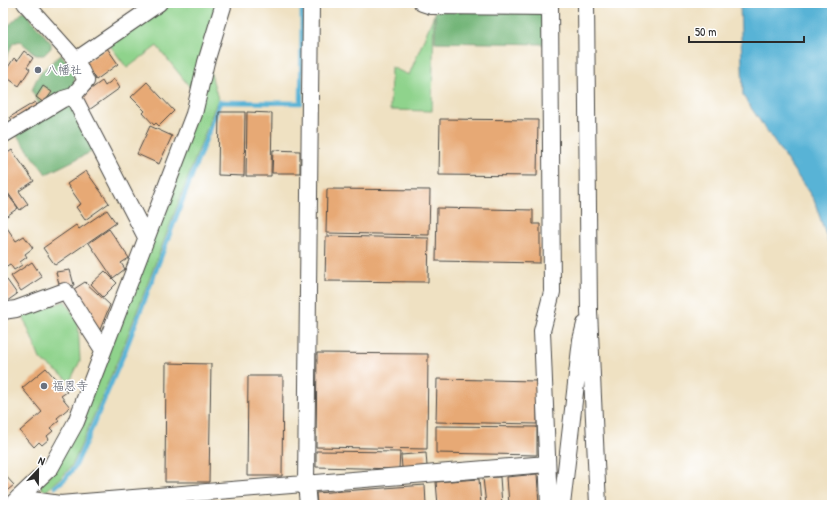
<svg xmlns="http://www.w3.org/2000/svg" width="835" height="508" font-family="'Patrick Hand','Klee One',sans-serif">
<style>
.green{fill:#8fd38c;stroke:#5d7f5c}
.forest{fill:#73b578;stroke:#4f7052}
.water{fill:#59b3d6;stroke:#426f80}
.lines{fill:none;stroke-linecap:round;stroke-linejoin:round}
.stream{stroke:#59b3d6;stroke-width:4.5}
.building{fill:#e7a974}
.minor-casing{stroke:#484642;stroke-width:18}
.minor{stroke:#fff;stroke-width:16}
.worship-dot{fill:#6b7280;stroke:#fff;stroke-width:1.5}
.labels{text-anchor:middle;stroke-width:3;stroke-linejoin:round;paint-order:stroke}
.worship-label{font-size:12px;fill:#5b616d;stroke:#fff;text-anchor:start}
</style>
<rect width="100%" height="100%" fill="#fff"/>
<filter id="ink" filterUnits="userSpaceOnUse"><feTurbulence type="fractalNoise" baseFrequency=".025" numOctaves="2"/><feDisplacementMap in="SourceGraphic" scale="8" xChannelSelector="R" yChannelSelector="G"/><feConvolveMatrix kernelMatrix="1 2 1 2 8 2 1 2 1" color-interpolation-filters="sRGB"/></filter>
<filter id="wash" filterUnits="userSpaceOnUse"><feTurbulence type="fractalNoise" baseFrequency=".012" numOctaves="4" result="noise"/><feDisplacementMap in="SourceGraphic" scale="16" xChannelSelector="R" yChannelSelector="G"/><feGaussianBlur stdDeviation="0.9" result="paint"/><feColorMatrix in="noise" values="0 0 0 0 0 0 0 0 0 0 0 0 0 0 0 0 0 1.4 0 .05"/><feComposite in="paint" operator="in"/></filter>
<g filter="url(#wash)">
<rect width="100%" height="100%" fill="#efe1c2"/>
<path class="green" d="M167,3H219L193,91L157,46L127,68L109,44Z
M434,15L432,111L390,110L391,67L409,75Z
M209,67L218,99L123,348L73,464L63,476L46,491L41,488V483L56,469Z
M65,301L78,322L80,361L70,381L40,359L23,316Z"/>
<path class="forest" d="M24,11L51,43V48L44,55H36L20,41L13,43L3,64V31Z
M435,11L545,13V44L435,42Z
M61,55C70,64 81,81 70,93C65,97 47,103 40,106L32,91C36,74 48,65 61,55Z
M71,103L95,150L46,174L15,133Z"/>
<path class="water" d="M740,3H832V253L814,200L743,96Z"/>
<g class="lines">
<path class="stream" d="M55,487L66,478L76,465L126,349L220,102L301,103L302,3"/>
</g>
<g id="blocks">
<path class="building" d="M107,48L118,64L96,80L84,63Z
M24,51L33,58L27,67L30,69L19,86L3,75L14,58L17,61Z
M114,79L120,88L89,110L80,97L102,81L105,86Z
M147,82L174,111L159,126L156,123L154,125L143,113L145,111L131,97Z
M43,86L52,92L44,103L36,97Z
M35,102L38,107L13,122L10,117Z
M219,112H245L244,176L218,175Z
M247,112L272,113L271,176H246Z
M440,119L538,120L537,176L439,175Z
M150,126L172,136L159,164L137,154Z
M12,150L34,181L19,191L28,204L20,210L3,186V156Z
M273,150L300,151V173H272Z
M86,171L109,203L85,220L76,207L81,204L67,184Z
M327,189L430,190L429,235L326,233Z
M8,195L18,208L4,218L3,199Z
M437,208L533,210V224H540V263L436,261Z
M107,210L116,223L55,265L43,248L76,225L79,229Z
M3,222L16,241L24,236L33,248L25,254L27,257L20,262L22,265L14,270L10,264L5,267L3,265Z
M109,229L129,258L121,263L125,269L113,278L89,243Z
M326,236L429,238L428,282L325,281Z
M32,262L42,277L21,291L11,276Z
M70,270L74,285L60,288L56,272Z
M105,271L117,283L103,297L91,284Z
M7,280L17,294L3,304V282Z
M85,282L110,305L99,332L71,291Z
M317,353L428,354L427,449L316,447Z
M166,363L211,364L209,482H165Z
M46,368L67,392L61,396L70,407L57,418L59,421L50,428L53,431L47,436L49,439L42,445L39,442L34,447L20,431L42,412L22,388Z
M248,376H283L282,476H247Z
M437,379L537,381V424L436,422Z
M436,426L537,427V455L436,453Z
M316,451L400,452L399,469L316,467Z
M426,453L427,466L402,468L401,455Z
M3,473L14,485L3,494Z
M537,474L539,505H509L507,477Z
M500,477L502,505H486L483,478Z
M479,479L481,505H438L436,482Z
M425,485L426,505H317L316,493Z"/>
</g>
</g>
<g filter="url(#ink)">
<use href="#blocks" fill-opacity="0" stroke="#484642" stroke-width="1"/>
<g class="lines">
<g class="minor-casing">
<path id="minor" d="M25,3L76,60L159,3
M422,3L431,6L550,7
M586,3L589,311L598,505
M73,96L146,237
M3,135L63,99L73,96L86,81L76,60
M3,311L16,309L65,291L103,350
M18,498L60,504L547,464
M11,505L51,467L76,422L194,114L206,62L224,3
M308,505L306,483L311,3
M549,505L542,331L552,292L550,3
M562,505L581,340L585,324"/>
</g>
<use href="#minor" class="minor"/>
</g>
</g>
<g class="worship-dot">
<circle cx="38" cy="70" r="4"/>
<circle cx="44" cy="386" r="4"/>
</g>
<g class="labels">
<g class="worship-label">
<text x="46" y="74">八幡社</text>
<text x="52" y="390">福恩寺</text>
</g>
</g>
<rect width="835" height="508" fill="none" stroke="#fff" stroke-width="16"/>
<g transform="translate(38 470) rotate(22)" stroke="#ffffff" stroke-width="3" paint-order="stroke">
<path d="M0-3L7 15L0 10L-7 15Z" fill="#2b2b2b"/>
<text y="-6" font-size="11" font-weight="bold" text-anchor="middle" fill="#2b2b2b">N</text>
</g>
<path d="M689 36v6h115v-6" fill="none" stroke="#2b2b2b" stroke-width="2"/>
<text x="695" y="36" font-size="12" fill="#2b2b2b" stroke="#ffffff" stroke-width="3" paint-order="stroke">50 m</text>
</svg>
